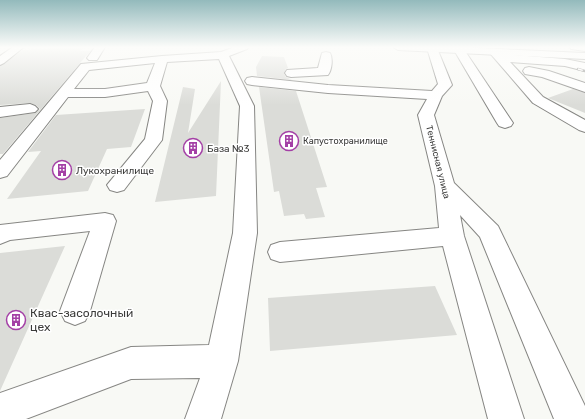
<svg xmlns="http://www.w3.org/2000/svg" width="585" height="419" font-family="Rubik,sans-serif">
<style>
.building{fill:#dbdcd8}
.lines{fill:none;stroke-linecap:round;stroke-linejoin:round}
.minor-casing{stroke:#868683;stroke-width:2}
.major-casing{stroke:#868683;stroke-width:2}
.minor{fill:#fff;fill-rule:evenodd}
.major{fill:#fff;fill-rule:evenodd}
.rail-casing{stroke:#878785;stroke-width:2.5}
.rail{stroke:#fff;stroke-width:1.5;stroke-dasharray:5;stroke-linecap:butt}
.labels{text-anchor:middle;stroke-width:3;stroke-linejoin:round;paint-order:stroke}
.far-poi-label{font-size:9px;fill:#3b3b3a;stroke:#fff;text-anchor:start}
.far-street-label{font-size:9px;fill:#3b3b3a;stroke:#fff}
.poi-label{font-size:10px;fill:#3b3b3a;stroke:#fff;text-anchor:start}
.near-poi-label{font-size:12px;fill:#3b3b3a;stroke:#fff;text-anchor:start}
</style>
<rect width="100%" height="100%" fill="#f8f9f5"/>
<path class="building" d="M84,47L80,51H91L86,56L3,154H0V118L35,113L40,109L36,105L30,103L0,105V66L23,50Z
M262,56L284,57L288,68L286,69L284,74L286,77L292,80L257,76L256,67Z
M221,81L216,196L155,202L183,87L195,89L188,133Z
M259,87L296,91L327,187L316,188L325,217L306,219L304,214L284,216L279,191L274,192Z
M573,89L585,93V113L548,98Z
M145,109L131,147L107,149L88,191L7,199L41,151L28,152L56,115Z
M65,246L0,391V253Z
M435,286L457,335L270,351L268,298Z"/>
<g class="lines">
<g class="minor-casing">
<path id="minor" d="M13,47H24L4,63L0,65V56Z
M95,47H105L97,60H89L87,58Z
M235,47H248L247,49L229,56L254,106L257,233L238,361L221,419H185L200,378L131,379L26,419H0V393L131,347L209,345L233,233L240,106L219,59L167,62L160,86L167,101L162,140L124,190L117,192L110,190L107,185L145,139L153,101L148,91L105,97H68L7,176L0,178V160L81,64L162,56L221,52ZM155,63L147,83L105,89H74L89,70Z
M428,47H436L437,48L452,85L442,96L434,115L454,183L498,226L585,406V419H554L480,237L460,215L464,236L524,419H488L443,246L280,262L271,259L268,252L271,245L280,242L439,228L435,186L418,115L427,99L328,93L252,85L247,84L245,81L247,78L252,77L328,85L432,91L438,84L427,48Z
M459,47L463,48L513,123L511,126L505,128L499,126L497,123L454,50Z
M570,47H585V51L571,49Z
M495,49L499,50L503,54L565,59L585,63V71L565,66L510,62L543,97L585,120V132L579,130L533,103L489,52Z
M326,52L330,53C333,58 332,70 328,75L291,77L287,76L285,73L287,70L318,68L322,53Z
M529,67L549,71L585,83V92L542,77L525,74L523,71L525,68Z
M30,104L35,106L38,109L35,112L0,117V107Z
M105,213L113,215L116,221L90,311L85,321L75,325L65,321L60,311L90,231L10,240L0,244V225Z"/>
</g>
<g class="major-casing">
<path id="major" d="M393,47H456L585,53V59L398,50Z"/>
</g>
<use href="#minor" class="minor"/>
<use href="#major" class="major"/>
<g class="rail-casing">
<path id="rail" d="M578,69L585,71"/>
</g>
<use href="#rail" class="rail"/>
</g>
<linearGradient id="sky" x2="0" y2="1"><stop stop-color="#93babc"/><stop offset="0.45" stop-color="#fcfcfa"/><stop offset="1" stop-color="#fcfcfa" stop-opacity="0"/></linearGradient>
<rect width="585" height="105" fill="url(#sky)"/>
<defs>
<g id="building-ring" transform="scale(1)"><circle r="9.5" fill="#fff" stroke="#a440a6" stroke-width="1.5"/><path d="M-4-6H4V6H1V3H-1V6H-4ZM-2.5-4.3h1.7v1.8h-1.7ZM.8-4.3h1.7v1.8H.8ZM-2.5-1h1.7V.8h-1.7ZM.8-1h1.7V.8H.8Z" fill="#a440a6"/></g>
</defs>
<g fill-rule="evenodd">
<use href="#building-ring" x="289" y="141"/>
<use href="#building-ring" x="193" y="148"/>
<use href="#building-ring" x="62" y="170"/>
<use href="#building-ring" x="16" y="320"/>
</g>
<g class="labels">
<g class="far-poi-label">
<text x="303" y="144">Капустохранилище</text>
</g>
<g class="far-street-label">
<text transform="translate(438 162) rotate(76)" y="3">Теннисная улица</text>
</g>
<g class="poi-label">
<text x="207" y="152">База №3</text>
<text x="76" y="174">Лукохранилище</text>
</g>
<g class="near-poi-label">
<text x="30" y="317">Квас-засолочный<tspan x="30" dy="14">цех</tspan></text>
</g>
</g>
</svg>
